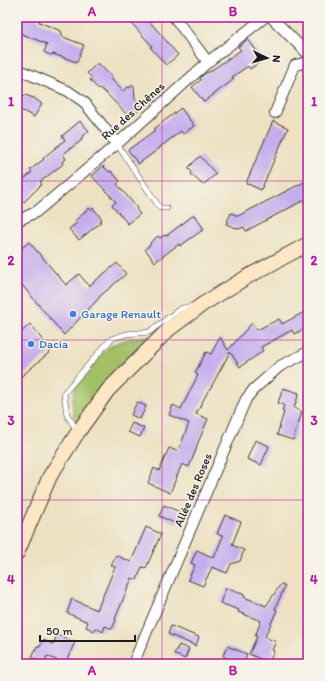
<svg xmlns="http://www.w3.org/2000/svg" width="325" height="681" font-family="Itim,sans-serif">
<style>
.green{fill:#a3c067;stroke:#606e42}
.building{fill:#c6aeed}
.lines{fill:none;stroke-linecap:round;stroke-linejoin:round}
.lane-casing{stroke:#3b3a35;stroke-width:6}
.street-casing{stroke:#3b3a35;stroke-width:12}
.secondary-casing{stroke:#3b3a35;stroke-width:16}
.lane{stroke:#fff;stroke-width:5}
.street{stroke:#fff;stroke-width:10}
.secondary{stroke:#fce6c4;stroke-width:14}
.grid{fill:none;stroke:#b5179e;stroke-width:1;stroke-opacity:0.55}
.shop-dot{fill:#3f7fe0;stroke:#f7f3e8;stroke-width:1.5}
.labels{text-anchor:middle;stroke-width:3;stroke-linejoin:round;paint-order:stroke}
.street-label{font-size:12px;fill:#1c1c1c;stroke:#f7f3e8}
.shop-label{font-size:12px;fill:#366cbe;stroke:#f7f3e8;text-anchor:start}
.neatline{fill:none;stroke:#b5179e;stroke-width:1.5}
.grid-label{font-size:13px;text-anchor:middle;font-weight:bold;fill:#b5179e}
</style>
<rect width="100%" height="100%" fill="#f7f3e8"/>
<filter id="ink" filterUnits="userSpaceOnUse"><feTurbulence type="fractalNoise" baseFrequency=".025" numOctaves="2"/><feDisplacementMap in="SourceGraphic" scale="8" xChannelSelector="R" yChannelSelector="G"/><feConvolveMatrix kernelMatrix="1 2 1 2 8 2 1 2 1" color-interpolation-filters="sRGB"/></filter>
<filter id="wash" filterUnits="userSpaceOnUse"><feTurbulence type="fractalNoise" baseFrequency=".012" numOctaves="4" result="noise"/><feDisplacementMap in="SourceGraphic" scale="16" xChannelSelector="R" yChannelSelector="G"/><feGaussianBlur stdDeviation="0.9" result="paint"/><feColorMatrix in="noise" values="0 0 0 0 0 0 0 0 0 0 0 0 0 0 0 0 0 1.4 0 .05"/><feComposite in="paint" operator="in"/></filter>
<g filter="url(#wash)">
<rect width="100%" height="100%" fill="#ede1c2"/>
<path class="green" d="M150,336L111,376L76,423C73,414 71,403 74,393C77,379 103,348 117,343C127,339 139,337 150,336Z"/>
<g id="blocks">
<path class="building" d="M17,17H33L40,20L39,22L61,31L63,37L84,45L77,62L53,54L50,55L44,52L47,44L17,32Z
M126,17H146L178,55L166,65L150,47L152,46Z
M248,39L263,60L250,69L248,66L232,77L234,79L204,102L192,87L201,80L200,78L203,75L208,72H209L241,50L238,47Z
M98,63L112,77L111,79L123,91L128,87L129,88L134,85L135,99L142,107L130,118L107,94L100,88L99,90L90,80L92,78L87,73Z
M17,93L24,96L25,95L34,98L42,104L34,117L25,112L17,109Z
M181,108L194,126L183,134L181,131L160,147V148L138,164L128,150L155,130L154,129Z
M80,121L89,131L81,138L82,140L63,154L66,159L62,162L63,164L40,182L42,184L24,202L17,196V193L23,188L20,183L32,172L30,170L44,159L43,158L65,140L62,136Z
M273,121L288,128L261,190L246,183Z
M200,156L216,174L203,185L191,174L192,172L188,168Z
M103,166L109,172L111,171L120,181L117,184L137,208L136,209L140,214L128,224L112,205L116,202L92,176Z
M308,180V198L246,231L244,227L239,229L226,224L231,213L238,216Z
M89,208L91,210L93,208L102,219L99,221L101,222L79,240L69,229L77,223L75,221Z
M194,215L204,229L180,246L179,244L155,262L145,249L151,244L150,243L158,236L160,238L165,235L166,236Z
M29,242L66,285L79,274L89,286L117,263L126,274L99,297V298L64,335L17,279V252Z
M308,310V327L294,334L292,330L261,347L263,351L240,367L230,352L210,389H209L196,414L208,419L197,445V446L196,450L189,467L182,464L170,493L148,483L154,468L159,471L169,448L177,451L181,444L189,423L169,415L173,405L181,409L198,375L195,373L206,352L211,354L220,337L228,350L252,323L257,330L279,319L282,324Z
M30,324L51,351L17,380V336Z
M283,388L299,393L294,408L302,412L293,440L277,435L284,412L282,411L284,405L278,403Z
M137,402L146,406L140,419L131,415Z
M132,423L144,428L140,437L128,432Z
M255,440L269,446L261,465L247,459Z
M164,505L182,513L177,524L159,516Z
M225,515L241,522L232,545L244,550L240,561L231,564L227,573L212,567L203,586L188,580L195,565L191,563L197,550L214,558L223,536L217,534Z
M146,527L161,534L146,568L142,567L137,580L132,578L115,619L116,620L112,629L105,626L103,632L96,628L94,631L86,627L88,622L67,613L72,599L97,610L115,567L111,565L116,555L131,562Z
M281,584L285,586L275,609L277,610L265,637L276,642L272,650L274,651L269,663L249,654L257,637L255,636L261,621L238,612L239,610L220,603L226,588L245,595L244,597L266,606Z
M171,626L199,637L196,646L168,634Z
M57,635L75,642L65,664L47,656L44,663L32,657L37,646L40,647L43,640L53,644Z
M179,645L189,649L185,659L174,654Z
M227,646L247,654L243,664H240L223,656Z"/>
</g>
</g>
<g filter="url(#ink)">
<use href="#blocks" fill-opacity="0" stroke="#3b3a35" stroke-width="1"/>
<g class="lines">
<g class="lane-casing">
<path id="lane" d="M117,144L160,208H167
M77,430L67,415L64,393L111,339L126,334L149,332L180,309L192,306"/>
</g>
<g class="street-casing">
<path id="street" d="M174,17L208,62
M271,17L308,54
M17,69L68,91L84,102L117,144
M275,113L295,65L308,62
M17,221L36,212L117,144L208,62L265,17
M133,664L246,399L254,389L280,366L308,352"/>
</g>
<g class="secondary-casing">
<path id="secondary" d="M17,553L50,476L78,432L108,390L169,329L203,304L247,277L308,244"/>
</g>
<use href="#lane" class="lane"/>
<use href="#street" class="street"/>
<use href="#secondary" class="secondary"/>
</g>
</g>
<path class="grid" d="M162,17V664M17,181H308M17,340H308M17,500H308"/>
<g class="shop-dot">
<circle cx="73" cy="314" r="4"/>
<circle cx="31" cy="344" r="4"/>
</g>
<g class="labels">
<g class="street-label">
<text transform="translate(133 111) rotate(-42)" y="4">Rue des Chênes</text>
<text transform="translate(193 490) rotate(-67)" y="4">Allée des Roses</text>
</g>
<g class="shop-label">
<text x="81" y="318">Garage Renault</text>
<text x="39" y="348">Dacia</text>
</g>
</g>
<rect width="325" height="681" fill="none" stroke="#f7f3e8" stroke-width="44"/>
<g transform="translate(267 58) rotate(95)" stroke="#f7f3e8" stroke-width="3" paint-order="stroke">
<path d="M0-3L7 15L0 10L-7 15Z" fill="#1c1c1c"/>
<text y="-6" font-size="11" font-weight="bold" text-anchor="middle" fill="#1c1c1c">N</text>
</g>
<path d="M40 635v6h95v-6" fill="none" stroke="#1c1c1c" stroke-width="2"/>
<text x="46" y="635" font-size="12" fill="#1c1c1c" stroke="#f7f3e8" stroke-width="3" paint-order="stroke">50 m</text>
<rect x="22" y="22" width="281" height="637" class="neatline"/>
<g class="grid-label">
<text x="92" y="16">A</text>
<text x="233" y="16">B</text>
<text x="11" y="106">1</text>
<text x="314" y="106">1</text>
<text x="11" y="265">2</text>
<text x="314" y="265">2</text>
<text x="11" y="425">3</text>
<text x="314" y="425">3</text>
<text x="11" y="584">4</text>
<text x="314" y="584">4</text>
<text x="92" y="675">A</text>
<text x="233" y="675">B</text>
</g>
</svg>
